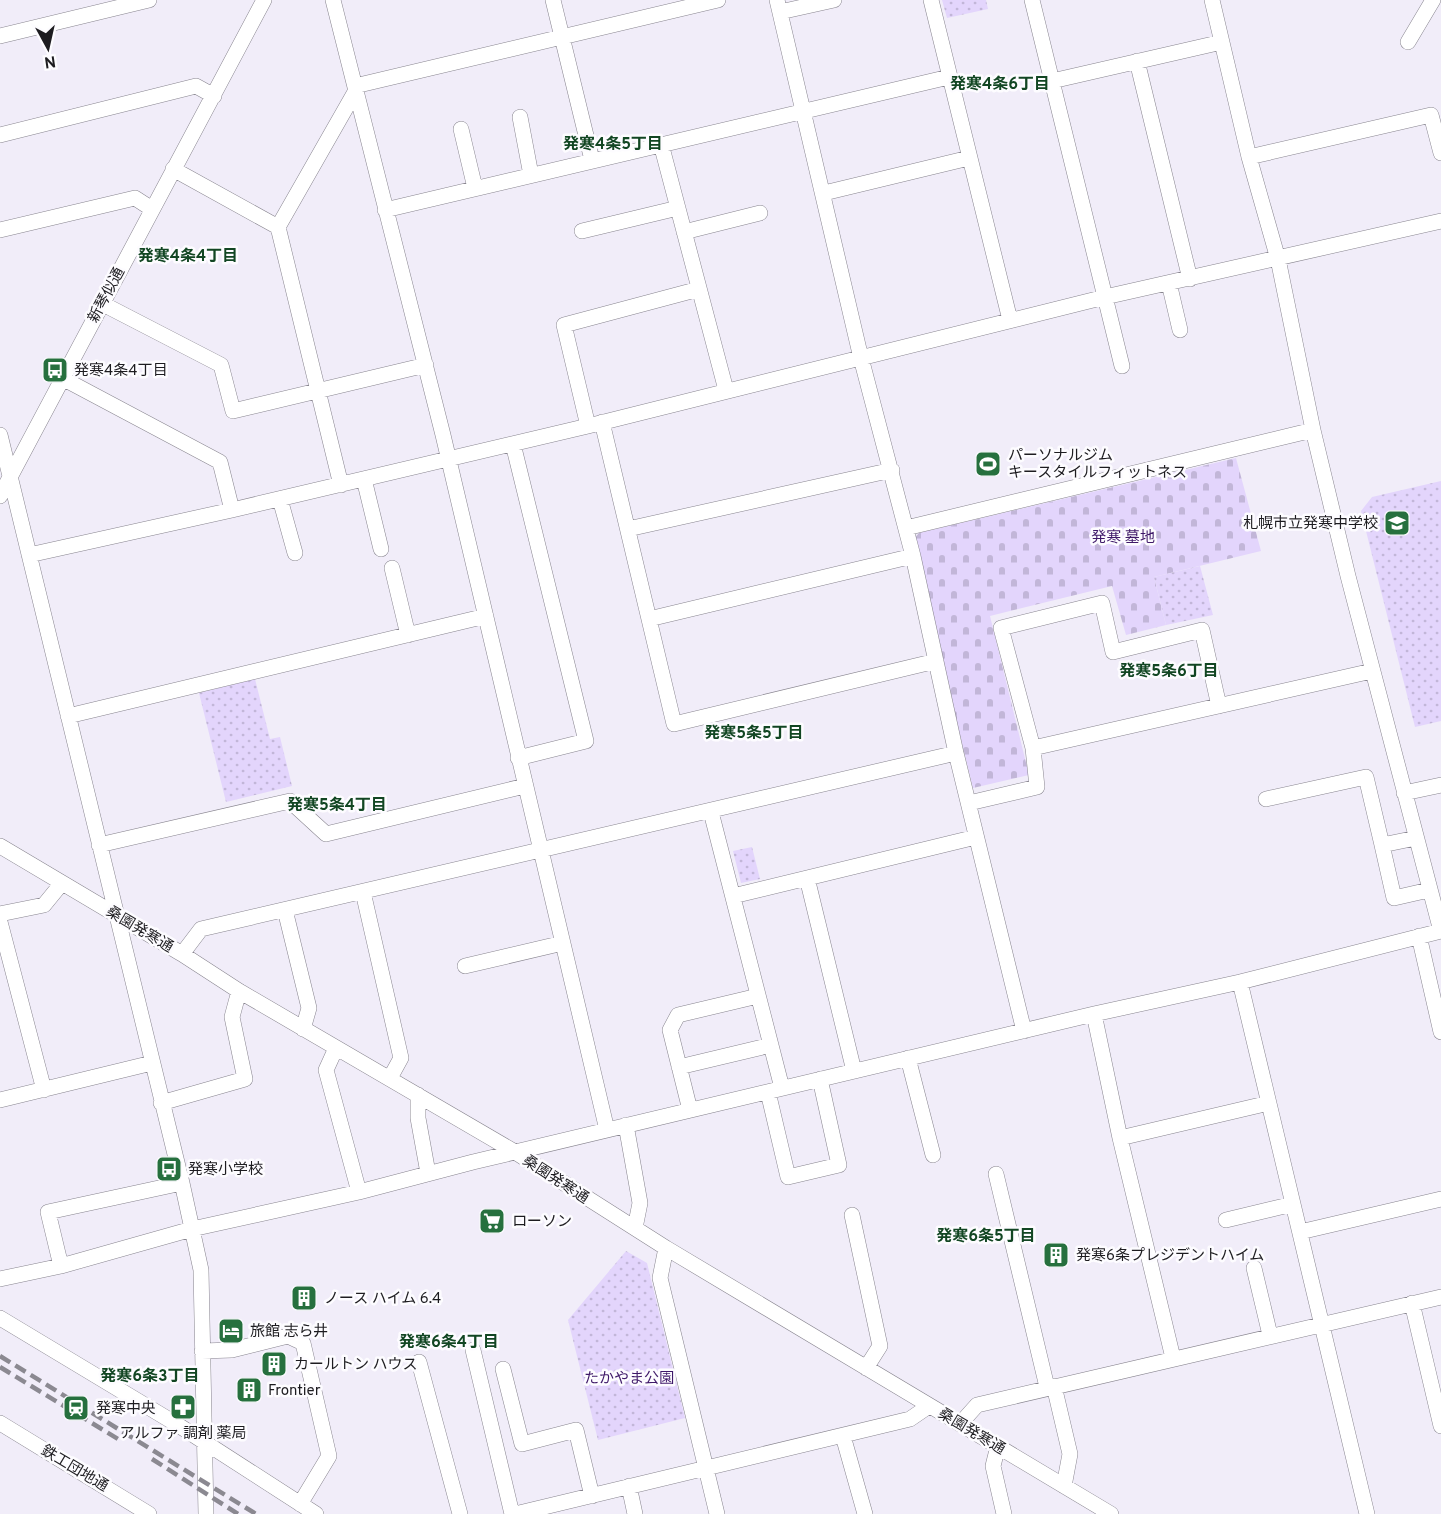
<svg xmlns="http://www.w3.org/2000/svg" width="1441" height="1514" font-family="Overpass,'Noto Sans JP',sans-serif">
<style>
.cemetery{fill:url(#cemetery-stones)}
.park{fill:url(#park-dots)}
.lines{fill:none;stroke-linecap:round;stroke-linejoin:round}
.minor-casing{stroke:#88858f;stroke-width:16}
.minor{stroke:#fff;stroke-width:15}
.rail{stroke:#8b8991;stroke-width:4.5;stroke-dasharray:12 6;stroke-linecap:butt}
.labels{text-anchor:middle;stroke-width:5;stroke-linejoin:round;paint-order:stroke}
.street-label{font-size:15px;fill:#1d1c20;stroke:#fdfcff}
.poi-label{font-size:15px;fill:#1d1c20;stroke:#fdfcff;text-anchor:start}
.park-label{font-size:15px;fill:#3f1969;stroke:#fdfcff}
.neighbourhood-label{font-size:16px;font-weight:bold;fill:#124623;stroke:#fdfcff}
</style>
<defs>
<pattern id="cemetery-stones" width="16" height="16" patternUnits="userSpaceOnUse" patternTransform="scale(1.5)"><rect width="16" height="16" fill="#e3d5fc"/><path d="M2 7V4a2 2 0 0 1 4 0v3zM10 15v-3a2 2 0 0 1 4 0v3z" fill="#c2b6d8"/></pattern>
<pattern id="park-dots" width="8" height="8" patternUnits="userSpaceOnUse" patternTransform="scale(1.5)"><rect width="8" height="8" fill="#e3d5fc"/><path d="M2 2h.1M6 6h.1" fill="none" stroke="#c2b6d8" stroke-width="1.8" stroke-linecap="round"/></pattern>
</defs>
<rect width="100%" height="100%" fill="#f1edf9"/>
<path class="cemetery" d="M1236,458L1261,551L1154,577L1166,625L1126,635L1112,586L990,616L1029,775L973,788L912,541L919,533Z"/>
<path class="park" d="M942,0H986L988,9L947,18Z
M1441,481V721L1415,727L1361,511L1372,497Z
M1200,566L1213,615L1166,625L1154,577Z
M255,679L270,739L280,737L292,786L226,802L199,693Z
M752,847L760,879L741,883L733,851Z
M626,1251L647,1263L685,1418L598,1440L568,1320Z"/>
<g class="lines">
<g class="minor-casing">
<path id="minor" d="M333,0L443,435L607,1130
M553,0L592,160
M777,0L861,358L913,556L956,753L1024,1031
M931,0L1010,320
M1032,0L1122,366
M1212,0L1249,157L1278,259L1313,430L1348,576L1441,931
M780,12L834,0
M0,36L149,0
M1408,42L1433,0
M1137,61L1190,279
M1052,81L1222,42
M520,117L531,175
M461,129L475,188
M0,135L196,86L214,96
M661,144L726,390
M1249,157L1431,115L1441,153
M173,169L278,227L341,485
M824,193L969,158
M385,210L949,77
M278,227L359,85L718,0
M0,230L135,198L152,209
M582,231L678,208
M684,232L760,213
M1169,283L1180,330
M101,303L221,365L233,411L426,365
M62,378L220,462L232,510
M602,422L674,724L936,661
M588,426L564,325L699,289
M0,435L182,1183L201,1270L206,1514
M513,444L586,741L518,758
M364,479L381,549
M0,496L264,0
M280,499L295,553
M906,528L1313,430
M628,529L892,470
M29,555L232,510L588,426L1105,297L1441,221
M392,568L408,635
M649,619L913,556
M68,716L486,616
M1033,748L1001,628L1102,603L1113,652L1202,630L1219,706
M1404,793L1441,785
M1266,799L1366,777L1382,845L1416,838
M969,803L1037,787L1033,748L1372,671
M711,812L782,1088
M99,845L290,801L326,834L525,786
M1382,845L1394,898L1429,890
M0,846L182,954L239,991L515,1152L666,1248L1111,1514
M807,878L854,1071
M363,892L401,1058L390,1078
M733,896L976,837
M285,910L309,1008L303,1029
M0,914L44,905L62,883
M0,922L44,1090
M1419,936L1441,1032
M182,954L201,929L956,753
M465,966L563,943
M1240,982L1367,1514
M1094,1014L1120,1138L1173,1358
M336,1048L326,1070L359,1192
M908,1058L933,1155
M679,1067L771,1045
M768,1092L788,1177L839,1165L820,1079
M418,1095V1118L428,1173
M0,1100L152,1063
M161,1103L245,1079L232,1017L239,991
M690,1110L670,1030L678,1015L758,996
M626,1125L640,1203L635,1228
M1120,1138L1269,1103
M996,1174L1047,1387
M852,1215L880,1346L866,1368
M1226,1220L1293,1204
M1300,1232L1441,1199
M666,1248L660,1278L717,1514
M61,1266L48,1212L182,1183
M1254,1268L1270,1335
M0,1279L61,1266L192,1229L359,1192L473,1162L1094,1014L1240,982L1441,931
M1412,1303L1441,1426
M0,1318L178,1425L316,1514
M473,1350L512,1514
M202,1351L232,1350L288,1336L303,1343L329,1456L300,1504
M419,1362L460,1514
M503,1369L522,1444L576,1430L592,1496
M1054,1386L1070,1454L1064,1486
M0,1423L149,1514
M960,1424L977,1405L1441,1297
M843,1436L865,1514
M998,1446L993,1466L1004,1514
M629,1486L635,1514
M515,1514L910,1419L929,1406"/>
</g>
<use href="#minor" class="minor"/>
<path class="rail" d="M0,1356L256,1514
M0,1367L118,1439
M152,1459L238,1514"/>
</g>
<defs>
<g id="bus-square" transform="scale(1.35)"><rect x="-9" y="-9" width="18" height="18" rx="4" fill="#26703e" stroke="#fdfcff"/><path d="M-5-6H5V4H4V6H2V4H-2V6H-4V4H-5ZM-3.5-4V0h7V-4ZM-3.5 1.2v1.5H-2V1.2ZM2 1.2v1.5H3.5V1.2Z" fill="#fff"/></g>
<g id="stadium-square" transform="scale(1.35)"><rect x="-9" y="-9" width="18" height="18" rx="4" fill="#26703e" stroke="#fdfcff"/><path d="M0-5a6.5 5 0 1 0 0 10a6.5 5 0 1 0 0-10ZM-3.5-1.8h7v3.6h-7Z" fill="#fff"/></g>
<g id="school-square" transform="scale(1.35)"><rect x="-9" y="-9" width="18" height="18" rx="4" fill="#26703e" stroke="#fdfcff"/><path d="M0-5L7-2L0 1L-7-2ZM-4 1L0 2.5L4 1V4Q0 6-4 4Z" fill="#fff"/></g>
<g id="supermarket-square" transform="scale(1.35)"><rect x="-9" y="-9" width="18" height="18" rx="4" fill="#26703e" stroke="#fdfcff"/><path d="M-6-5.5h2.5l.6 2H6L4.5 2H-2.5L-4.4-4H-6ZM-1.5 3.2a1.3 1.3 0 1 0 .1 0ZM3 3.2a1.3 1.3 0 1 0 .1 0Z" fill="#fff"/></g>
<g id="building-square" transform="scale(1.35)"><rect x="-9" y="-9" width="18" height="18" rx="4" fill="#26703e" stroke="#fdfcff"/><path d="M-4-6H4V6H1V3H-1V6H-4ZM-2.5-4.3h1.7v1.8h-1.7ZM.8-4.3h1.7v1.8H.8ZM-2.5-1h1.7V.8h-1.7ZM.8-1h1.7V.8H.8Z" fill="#fff"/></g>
<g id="hotel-square" transform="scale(1.35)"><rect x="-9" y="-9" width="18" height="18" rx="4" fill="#26703e" stroke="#fdfcff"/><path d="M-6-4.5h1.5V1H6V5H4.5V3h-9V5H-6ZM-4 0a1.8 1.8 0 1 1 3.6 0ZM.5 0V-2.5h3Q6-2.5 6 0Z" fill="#fff"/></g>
<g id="pharmacy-square" transform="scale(1.35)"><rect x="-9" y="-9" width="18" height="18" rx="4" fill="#26703e" stroke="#fdfcff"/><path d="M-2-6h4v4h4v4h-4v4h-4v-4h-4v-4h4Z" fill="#fff"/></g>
<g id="station-square" transform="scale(1.35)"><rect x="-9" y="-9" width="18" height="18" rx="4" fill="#26703e" stroke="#fdfcff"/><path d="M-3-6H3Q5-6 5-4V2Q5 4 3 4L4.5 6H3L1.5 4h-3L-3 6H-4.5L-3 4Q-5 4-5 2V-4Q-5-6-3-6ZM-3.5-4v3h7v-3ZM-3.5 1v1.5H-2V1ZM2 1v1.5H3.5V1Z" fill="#fff"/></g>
</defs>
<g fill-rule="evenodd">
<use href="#bus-square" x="55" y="370"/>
<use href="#stadium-square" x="988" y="464"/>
<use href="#school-square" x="1397" y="523"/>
<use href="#bus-square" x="169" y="1169"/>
<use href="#supermarket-square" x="492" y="1221"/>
<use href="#building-square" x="1056" y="1255"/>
<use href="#building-square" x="304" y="1298"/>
<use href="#hotel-square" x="231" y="1331"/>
<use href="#building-square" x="274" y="1364"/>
<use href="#building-square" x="249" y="1390"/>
<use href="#pharmacy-square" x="183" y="1407"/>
<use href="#station-square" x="76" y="1408"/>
</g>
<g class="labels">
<g class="street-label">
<text transform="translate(106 295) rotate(-62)" y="5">新琴似通</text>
<text transform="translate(140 929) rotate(31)" y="5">桑園発寒通</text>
<text transform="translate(556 1179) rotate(33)" y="5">桑園発寒通</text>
<text transform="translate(972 1431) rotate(31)" y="5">桑園発寒通</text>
<text transform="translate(75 1468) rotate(31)" y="5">鉄工団地通</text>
</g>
<g class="poi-label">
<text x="74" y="375">発寒4条4丁目</text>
<text x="1008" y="460">パーソナルジム<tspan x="1008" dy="17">キースタイルフィットネス</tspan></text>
<text x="1378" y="528" text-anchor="end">札幌市立発寒中学校</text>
<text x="188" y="1174">発寒小学校</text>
<text x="512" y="1226">ローソン</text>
<text x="1076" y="1260">発寒6条プレジデントハイム</text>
<text x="324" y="1303">ノース ハイム 6.4</text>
<text x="250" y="1336">旅館 志ら井</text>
<text x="294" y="1369">カールトン ハウス</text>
<text x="268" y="1395">Frontier</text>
<text x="96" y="1413">発寒中央</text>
<text x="183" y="1438" text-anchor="middle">アルファ 調剤 薬局</text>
</g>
<g class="park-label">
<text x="1123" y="542">発寒 墓地</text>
<text x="629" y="1383">たかやま公園</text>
</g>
<g class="neighbourhood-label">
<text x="1000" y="89">発寒4条6丁目</text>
<text x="613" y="149">発寒4条5丁目</text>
<text x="188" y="261">発寒4条4丁目</text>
<text x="1169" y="676">発寒5条6丁目</text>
<text x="754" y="738">発寒5条5丁目</text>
<text x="337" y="810">発寒5条4丁目</text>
<text x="986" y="1241">発寒6条5丁目</text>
<text x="449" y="1347">発寒6条4丁目</text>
<text x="150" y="1381">発寒6条3丁目</text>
</g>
</g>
<g transform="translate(48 48) rotate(172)" stroke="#fdfcff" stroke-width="4.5" paint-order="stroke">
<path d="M0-4.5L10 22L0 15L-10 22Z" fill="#1d1c20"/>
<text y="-9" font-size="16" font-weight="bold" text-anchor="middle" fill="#1d1c20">N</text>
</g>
</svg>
